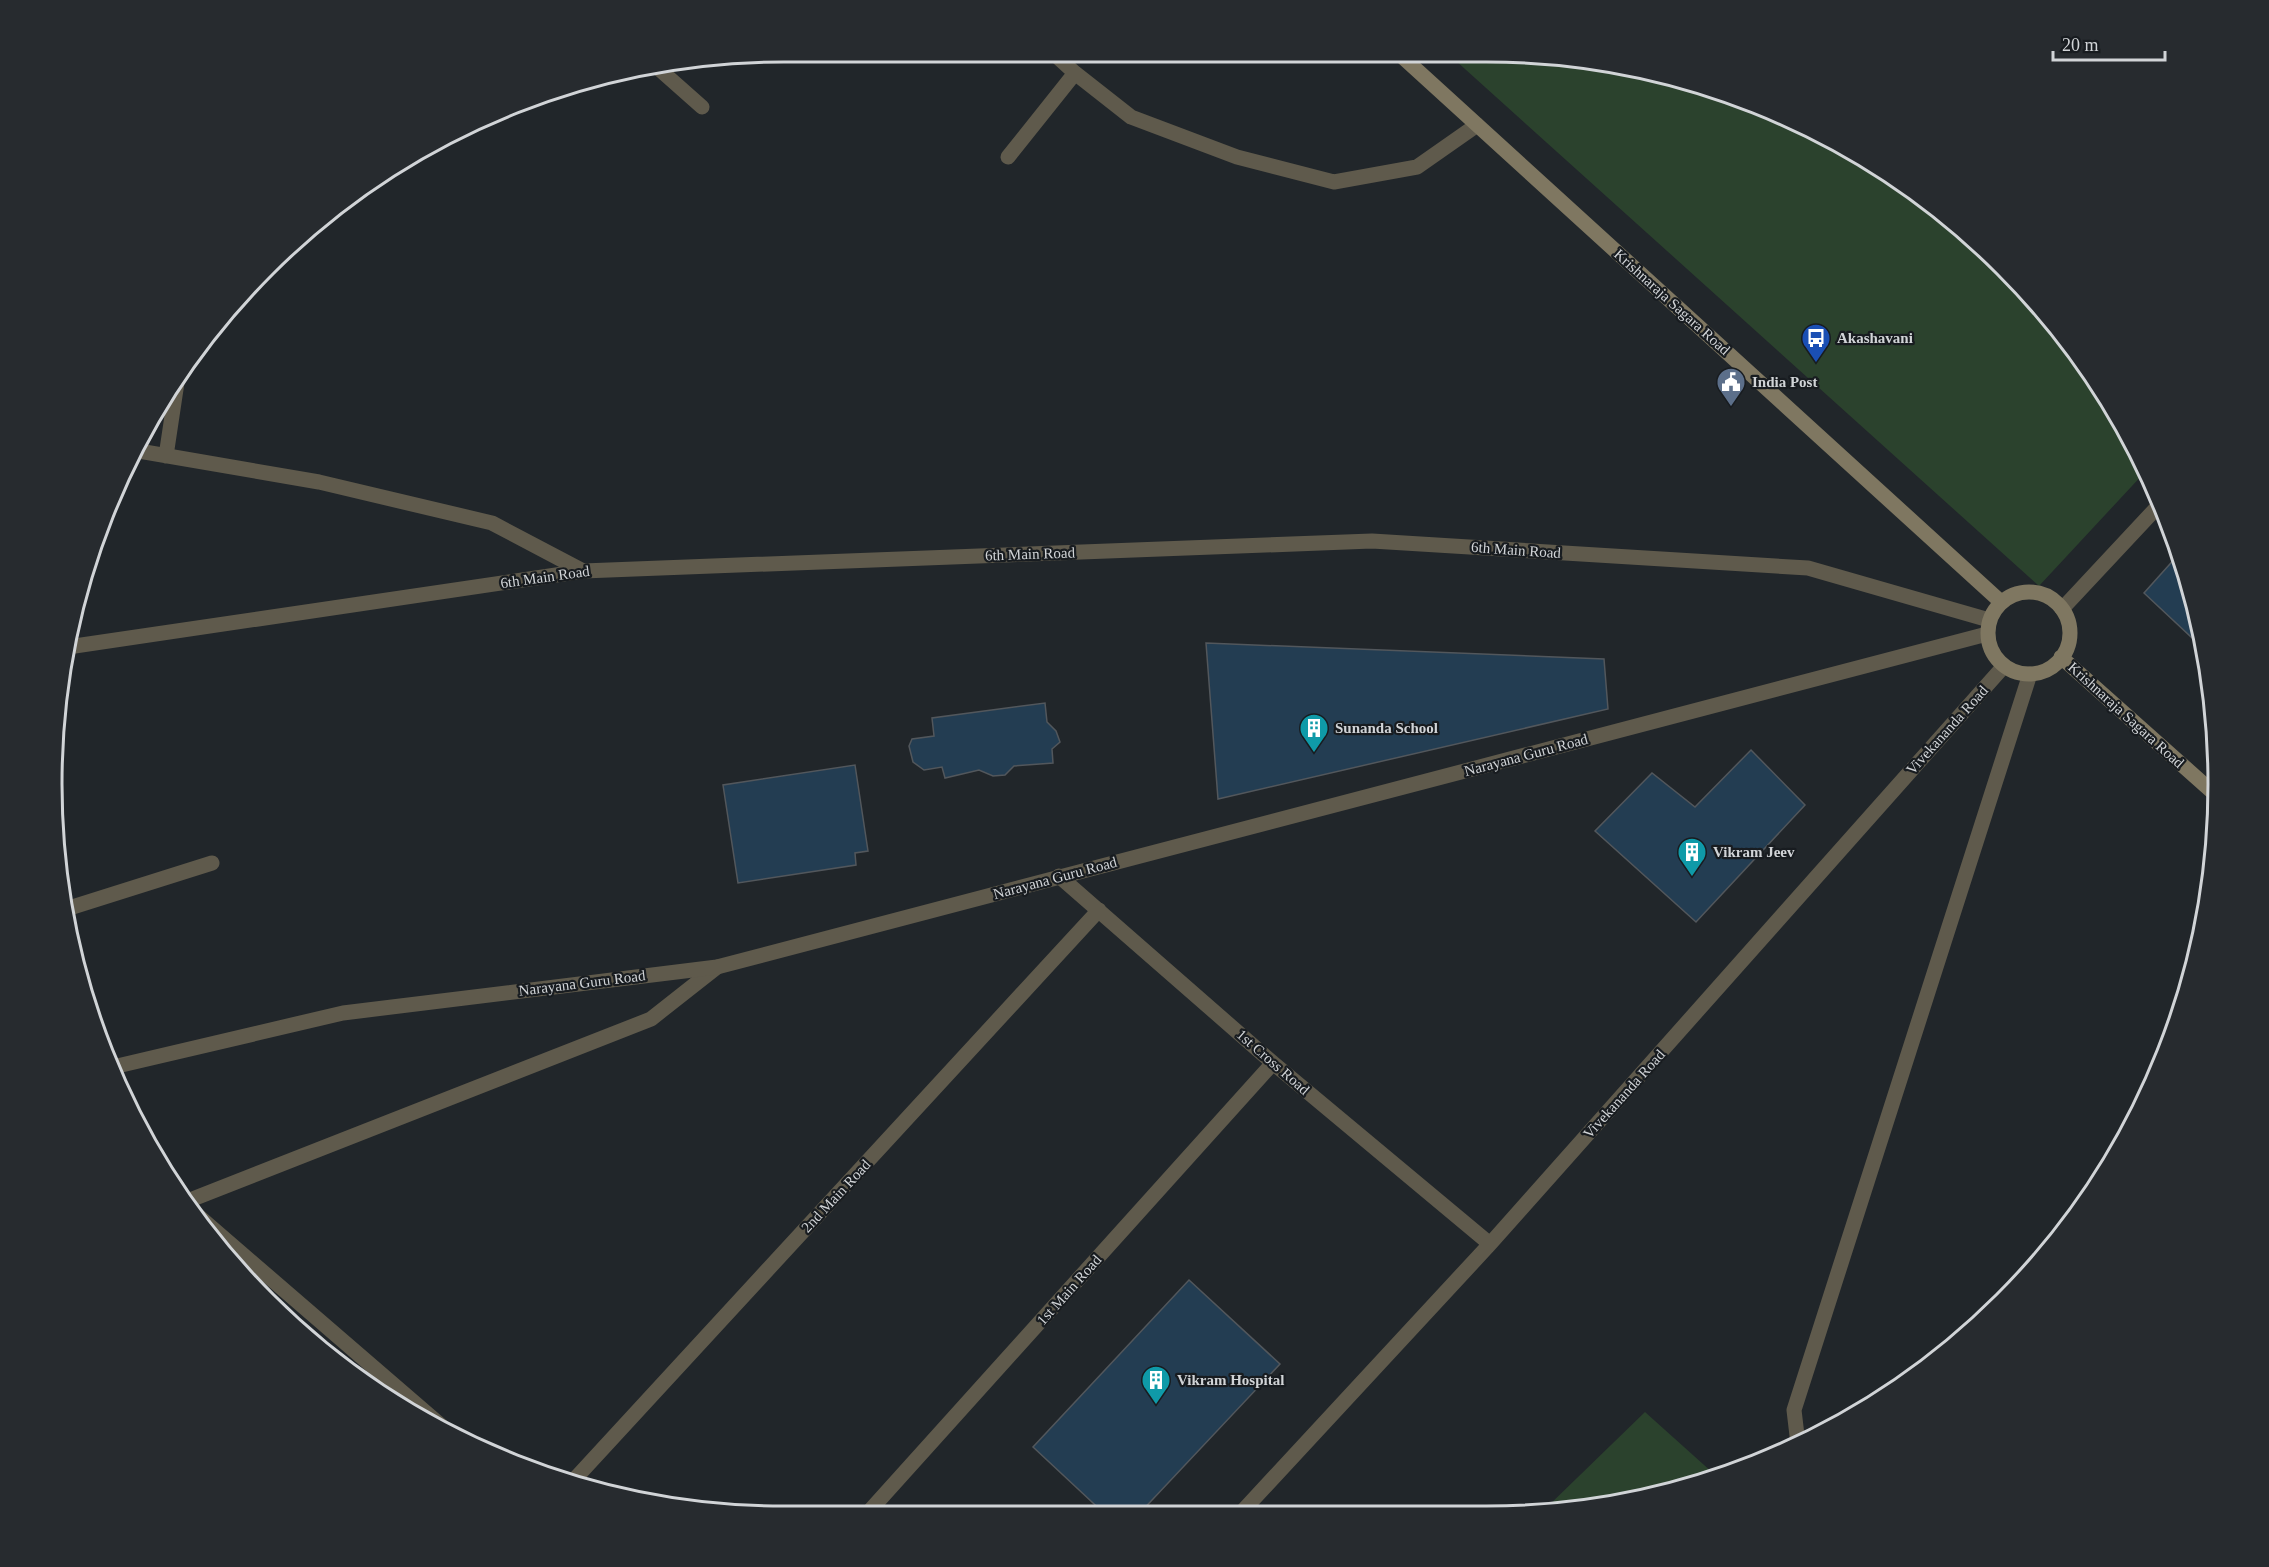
<svg xmlns="http://www.w3.org/2000/svg" width="2269" height="1567" font-family="Georgia,serif">
<style>
.green{fill:#2b422d}
.building{fill:#233d52;stroke:#52575c;stroke-width:1.5}
.lines{fill:none;stroke-linecap:round;stroke-linejoin:round}
.service{stroke:#5f5a4c;stroke-width:15}
.minor{stroke:#5f5a4c;stroke-width:15}
.tertiary{stroke:#5f5a4c;stroke-width:15}
.secondary{stroke:#7f7761;stroke-width:15}
.labels{text-anchor:middle;stroke-width:4.5;stroke-linejoin:round;paint-order:stroke}
.street-label{font-size:15px;fill:#d1d4d7;stroke:#181c20}
.poi-label{font-size:15px;font-weight:bold;fill:#d1d4d7;stroke:#181c20;text-anchor:start}
.rim{fill:none;stroke:#d1d4d7;stroke-width:3}
</style>
<rect width="100%" height="100%" fill="#21262a"/>
<path class="green" d="M1445,51H1486L1628,65L1721,90L1851,149L2004,266L2095,377L2145,472L2039,586Z
M1645,1412L1713,1473L1628,1502L1544,1510Z"/>
<path class="building" d="M2178,555L2204,641L2205,650L2144,593Z
M1206,643L1604,659L1608,709L1218,799Z
M1045,703L1047,722L1056,731L1060,742L1052,749L1053,763L1014,766L1005,775L993,776L979,770L945,778L942,767L924,770L913,762L909,746L912,739L934,736L932,718Z
M1751,750L1805,805L1696,922L1595,831L1652,773L1695,807Z
M855,765L868,851L855,853L856,865L738,883L723,785Z
M1189,1280L1280,1364L1137,1516H1107L1033,1447Z"/>
<g class="lines">
<path class="service" d="M1051,51L1075,73L1131,117L1237,157L1334,182L1417,167L1477,125
M658,68L702,107
M1008,157L1075,73
M1798,1444L1794,1410L2030,674"/>
<path class="minor" d="M133,450L319,482L492,523L583,571
M166,456L178,376
M68,647L583,571L1372,541L1808,568L1989,620
M1059,876L1273,1063L1490,1244
M63,910L212,863
M185,1202L651,1019L717,967
M189,1208L445,1429
M573,1481L1099,910
M865,1516L1273,1063
M1238,1516L1490,1244L2004,666"/>
<path class="tertiary" d="M2062,609L2162,502
M113,1067L343,1013L717,967L1987,634"/>
<path class="secondary" d="M1396,51L2001,602
M1988 633a41 41 0 1 1 82 0a41 41 0 1 1-82 0Z
M2061,657L2217,796"/>
</g>
<defs>
<g id="bus-pin" transform="scale(1.5)"><path d="M0 17L-7.5 6A9.5 9.5 0 1 1 7.5 6Z" fill="#1a4fb4" stroke="#181c20"/><path d="M-5-6H5V4H4V6H2V4H-2V6H-4V4H-5ZM-3.5-4V0h7V-4ZM-3.5 1.2v1.5H-2V1.2ZM2 1.2v1.5H3.5V1.2Z" fill="#fff"/></g>
<g id="civic-pin" transform="scale(1.5)"><path d="M0 17L-7.5 6A9.5 9.5 0 1 1 7.5 6Z" fill="#5c6f8a" stroke="#181c20"/><path d="M-.6-6.5H3V-4.5H.6V-3L4-1V1h2V6H-6V1h2V-1L-.6-3ZM-1.2 2.5V6h2.4V2.5Z" fill="#fff"/></g>
<g id="building-pin" transform="scale(1.5)"><path d="M0 17L-7.5 6A9.5 9.5 0 1 1 7.5 6Z" fill="#0f9aa8" stroke="#181c20"/><path d="M-4-6H4V6H1V3H-1V6H-4ZM-2.5-4.3h1.7v1.8h-1.7ZM.8-4.3h1.7v1.8H.8ZM-2.5-1h1.7V.8h-1.7ZM.8-1h1.7V.8H.8Z" fill="#fff"/></g>
</defs>
<g fill-rule="evenodd">
<use href="#bus-pin" x="1816" y="338"/>
<use href="#civic-pin" x="1731" y="382"/>
<use href="#building-pin" x="1314" y="728"/>
<use href="#building-pin" x="1692" y="852"/>
<use href="#building-pin" x="1156" y="1380"/>
</g>
<g class="labels">
<g class="street-label">
<text transform="translate(1672 302) rotate(42)" y="5">Krishnaraja Sagara Road</text>
<text transform="translate(1516 550) rotate(4)" y="5">6th Main Road</text>
<text transform="translate(1030 554) rotate(-2)" y="5">6th Main Road</text>
<text transform="translate(545 577) rotate(-8)" y="5">6th Main Road</text>
<text transform="translate(2126 715) rotate(42)" y="5">Krishnaraja Sagara Road</text>
<text transform="translate(1947 730) rotate(-48)" y="5">Vivekananda Road</text>
<text transform="translate(1526 755) rotate(-15)" y="5">Narayana Guru Road</text>
<text transform="translate(1055 878) rotate(-15)" y="5">Narayana Guru Road</text>
<text transform="translate(582 983) rotate(-7)" y="5">Narayana Guru Road</text>
<text transform="translate(1273 1062) rotate(41)" y="5">1st Cross Road</text>
<text transform="translate(1624 1094) rotate(-48)" y="5">Vivekananda Road</text>
<text transform="translate(836 1196) rotate(-47)" y="5">2nd Main Road</text>
<text transform="translate(1069 1290) rotate(-48)" y="5">1st Main Road</text>
</g>
<g class="poi-label">
<text x="1837" y="343">Akashavani</text>
<text x="1752" y="387">India Post</text>
<text x="1335" y="733">Sunanda School</text>
<text x="1713" y="857">Vikram Jeev</text>
<text x="1177" y="1385">Vikram Hospital</text>
</g>
</g>
<path d="M0 0H2269V1567H0ZM784 62H1486A722 722 0 0 1 2208 784V784A722 722 0 0 1 1486 1506H784A722 722 0 0 1 62 784V784A722 722 0 0 1 784 62Z" fill="#272b2f" fill-rule="evenodd"/>
<path class="rim" d="M784 62H1486A722 722 0 0 1 2208 784V784A722 722 0 0 1 1486 1506H784A722 722 0 0 1 62 784V784A722 722 0 0 1 784 62Z"/>
<path d="M2053 51v9h112v-9" fill="none" stroke="#d1d4d7" stroke-width="3"/>
<text x="2062" y="51" font-size="18" fill="#d1d4d7" stroke="#181c20" stroke-width="4.5" paint-order="stroke">20 m</text>
</svg>
